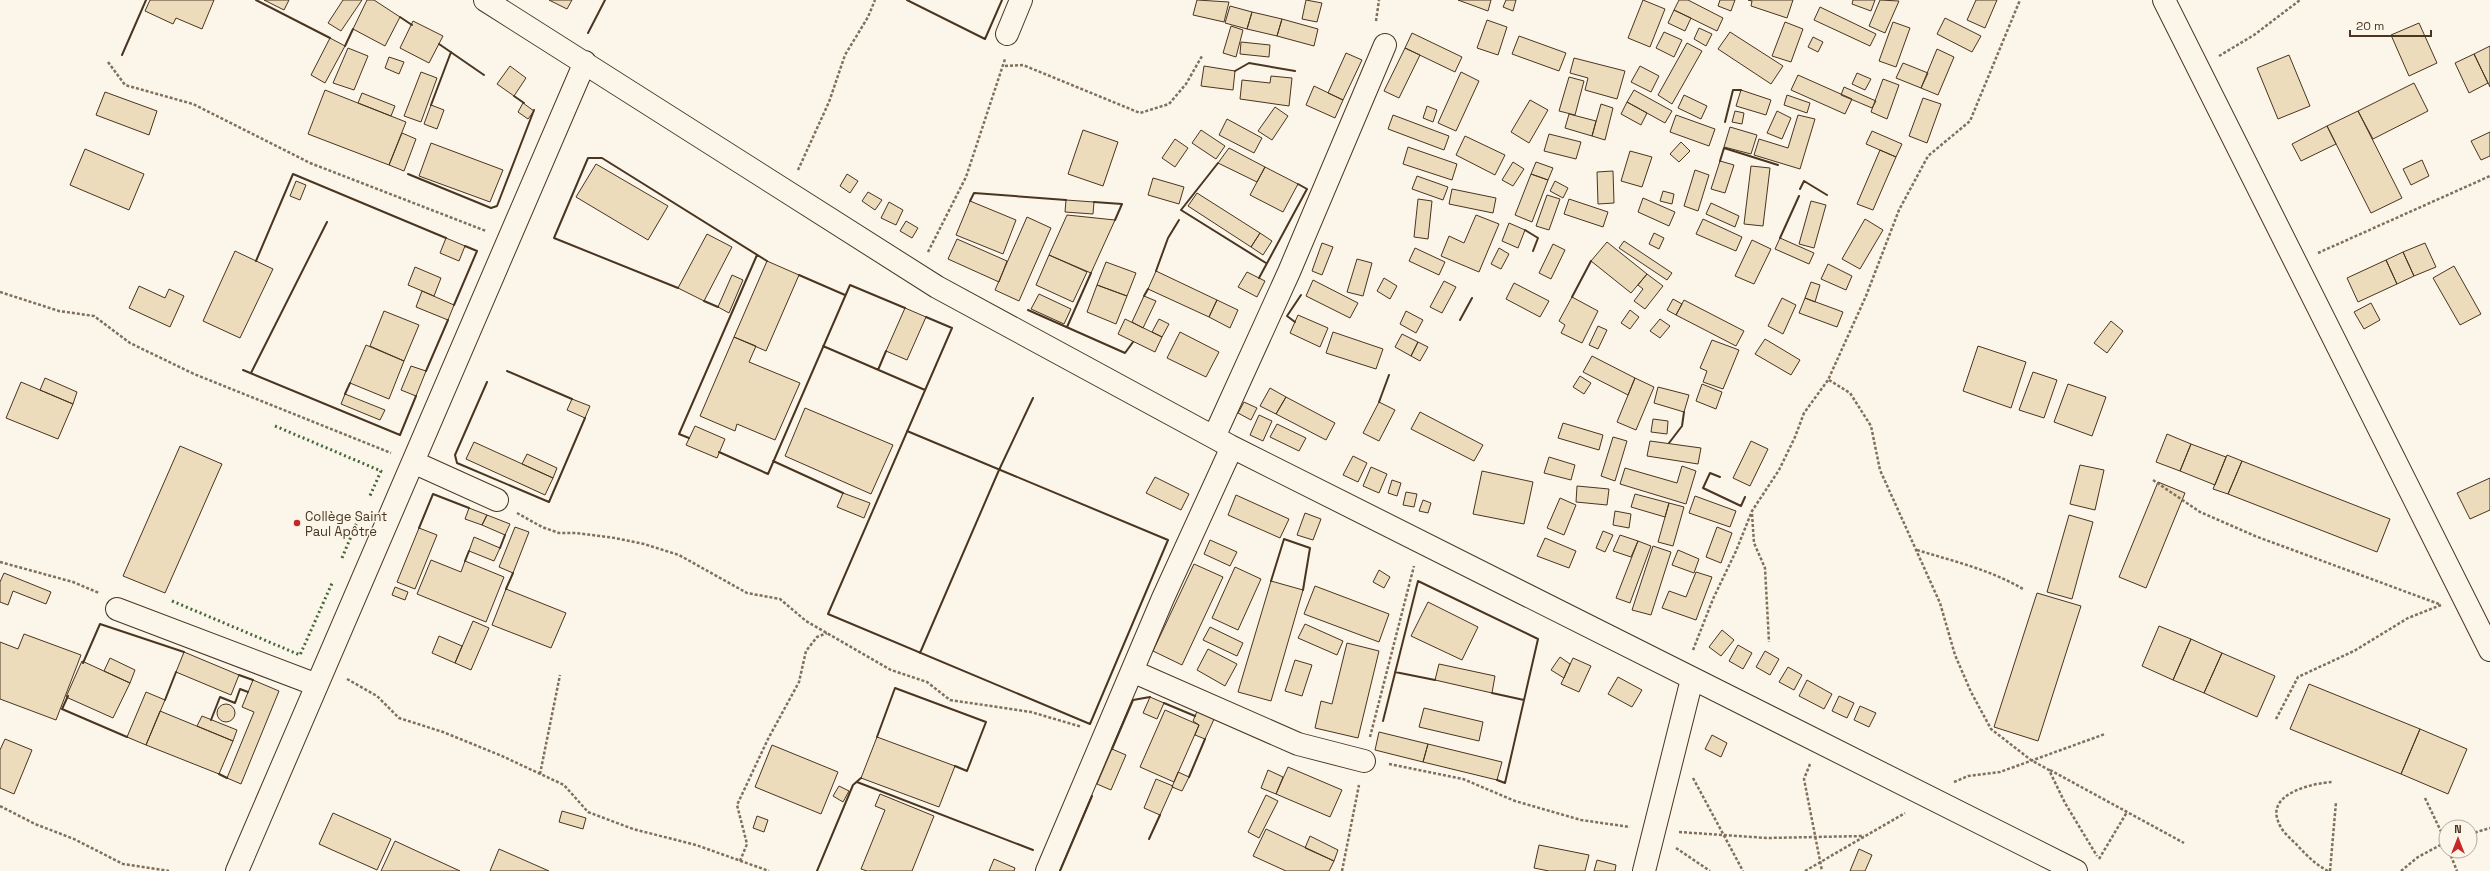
<svg xmlns="http://www.w3.org/2000/svg" width="2490" height="871" font-family="'Space Grotesk',sans-serif">
<style>
.building{fill:#ecdcbc;stroke:#4a3520}
.lines{fill:none;stroke-linecap:round;stroke-linejoin:round}
.minor-casing{stroke:#4a3520;stroke-width:24}
.path{stroke:#7f6f5c;stroke-width:2.5;stroke-dasharray:3 2;stroke-linecap:butt}
.minor{stroke:#fbf6e9;stroke-width:22}
.hedge{stroke:#436837;stroke-width:3;stroke-dasharray:2 3;stroke-linecap:butt}
.wall{stroke:#4a3520;stroke-width:2}
.poi-dot{fill:#c62828;stroke:#fbf6e9;stroke-width:1.5}
.labels{text-anchor:middle;stroke-width:3;stroke-linejoin:round;paint-order:stroke}
.poi-label{font-size:13px;fill:#4a3520;stroke:#fbf6e9;text-anchor:start}
</style>
<rect width="100%" height="100%" fill="#fbf6e9"/>
<path class="building" d="M150,0H214L202,29L176,18L173,24L145,11Z
M264,0H289L284,10Z
M343,0H362L341,31L328,23Z
M367,0H374L400,17L385,46L353,29Z
M549,0H572L567,9Z
M1197,0L1229,2L1224,22L1193,15Z
M1306,0L1322,3L1317,22L1302,19Z
M1458,0H1491L1488,11Z
M1506,0H1516L1513,11L1503,7Z
M1643,0L1665,9L1650,47L1628,38Z
M1679,0H1688L1723,18L1717,31L1674,10Z
M1720,0H1735L1731,11L1718,6Z
M1748,0H1793L1787,18L1751,6L1752,1Z
M1853,0H1875L1871,11L1852,4Z
M1880,0L1899,1L1885,33L1869,26Z
M1976,0H1997L1985,28L1967,20Z
M1230,6L1252,12L1247,29L1225,23Z
M1820,7L1876,34L1870,46L1814,20Z
M1674,10L1691,18L1685,31L1668,23Z
M1252,12L1282,19L1277,36L1247,29Z
M1945,18L1981,36L1972,52L1937,34Z
M1282,19L1318,29L1314,46L1277,36Z
M1487,20L1507,27L1498,55L1477,48Z
M413,21L443,36L429,63L400,48Z
M1785,22L1803,29L1791,62L1772,56Z
M1893,22L1910,28L1896,67L1879,61Z
M2419,23L2437,63L2409,76L2391,35Z
M1231,26L1243,30L1236,57L1223,53Z
M1699,28L1712,34L1706,46L1694,39Z
M1664,32L1682,40L1674,57L1656,48Z
M1730,32L1783,66L1771,84L1718,49Z
M1412,33L1462,57L1455,72L1405,48Z
M1519,36L1566,53L1559,71L1512,54Z
M1813,37L1823,42L1818,52L1808,47Z
M330,38L345,46L325,83L311,75Z
M1241,42L1270,45L1269,57L1240,54Z
M1687,43L1702,51L1672,104L1658,95Z
M2490,46V87L2474,54Z
M348,48L368,56L354,90L333,83Z
M1405,48L1420,55L1399,98L1384,91Z
M1937,49L1954,57L1938,95L1921,88Z
M1346,53L1362,60L1343,100L1328,93Z
M2474,54L2488,83L2469,93L2455,63Z
M2289,55L2310,106L2278,119L2257,68Z
M389,57L404,62L399,74L385,68Z
M1574,58L1625,71L1617,99L1585,90L1588,78L1570,73Z
M1903,63L1928,73L1921,88L1896,78Z
M510,66L526,78L514,96L497,84Z
M1204,66L1235,71L1233,90L1201,86Z
M1640,66L1659,76L1651,92L1631,82Z
M421,72L437,78L421,122L404,116Z
M1461,72L1479,81L1456,131L1438,123Z
M1857,73L1871,79L1865,90L1852,84Z
M1798,75L1852,99L1845,114L1791,90Z
M1271,76L1292,78L1289,106L1240,99L1242,80L1270,83Z
M1569,77L1584,81L1575,115L1559,111Z
M1883,79L1899,85L1887,119L1871,112Z
M2414,83L2428,111L2373,139L2358,111Z
M1314,86L1343,100L1335,118L1306,105Z
M1844,87L1876,101L1872,108L1841,95Z
M325,90L406,122L389,165L308,134Z
M1634,90L1672,111L1665,123L1627,102Z
M1741,90L1771,100L1766,115L1736,106Z
M105,92L157,111L149,135L96,115Z
M362,93L395,106L391,116L358,103Z
M1684,95L1707,106L1701,119L1678,108Z
M1787,95L1810,103L1807,113L1784,105Z
M1923,98L1941,104L1927,143L1909,136Z
M1530,100L1548,110L1529,143L1511,132Z
M1627,102L1647,113L1641,125L1621,114Z
M523,103L534,111L528,119L518,112Z
M1601,104L1613,108L1605,140L1592,136Z
M431,105L444,110L437,129L424,124Z
M1427,106L1437,110L1433,122L1423,118Z
M1275,107L1288,116L1272,140L1258,131Z
M1735,111L1744,113L1742,124L1732,122Z
M1777,111L1791,118L1782,139L1767,133Z
M2358,111L2402,198L2371,213L2327,126Z
M1569,114L1596,121L1592,136L1565,128Z
M1393,115L1449,136L1444,150L1388,129Z
M1676,115L1715,129L1709,146L1670,132Z
M1798,115L1815,119L1800,169L1754,155L1759,139L1788,148Z
M1227,119L1262,138L1254,153L1219,135Z
M2327,126L2336,144L2301,161L2292,144Z
M1730,127L1757,135L1751,154L1724,147Z
M1083,130L1118,142L1103,186L1068,174Z
M1201,130L1225,146L1216,159L1192,143Z
M1872,131L1902,144L1896,157L1866,144Z
M2490,132V156L2481,160L2471,141Z
M402,133L416,139L404,171L389,165Z
M1549,134L1581,142L1576,159L1544,151Z
M1465,136L1505,155L1495,175L1456,155Z
M1175,139L1188,148L1175,167L1162,158Z
M1681,142L1690,151L1679,162L1670,154Z
M431,143L503,170L490,202L419,176Z
M1408,147L1457,164L1452,180L1403,164Z
M1229,148L1265,167L1257,182L1218,163Z
M85,149L144,174L129,210L70,185Z
M1880,150L1896,157L1873,210L1857,204Z
M1630,151L1652,157L1642,187L1621,181Z
M2422,160L2429,176L2411,185L2403,169Z
M1720,161L1734,165L1725,193L1711,189Z
M1513,162L1524,169L1513,186L1502,180Z
M1536,162L1553,168L1548,180L1531,174Z
M596,164L668,206L648,240L576,197Z
M1751,166L1770,168L1763,226L1744,224Z
M1265,167L1298,184L1283,212L1250,195Z
M1695,170L1709,175L1698,211L1684,206Z
M1613,171L1614,203L1598,204L1597,172Z
M847,174L858,181L850,193L840,186Z
M1531,174L1548,180L1532,222L1515,215Z
M1417,176L1448,187L1443,200L1412,189Z
M1153,178L1184,187L1179,204L1148,195Z
M296,181L306,185L300,200L290,196Z
M1555,181L1568,188L1563,198L1550,191Z
M1452,189L1496,198L1493,213L1449,204Z
M1663,191L1674,194L1672,204L1660,201Z
M868,192L882,200L875,210L862,201Z
M1197,193L1260,233L1251,247L1188,206Z
M1547,195L1560,199L1549,230L1536,226Z
M1643,198L1675,212L1669,226L1638,212Z
M1418,199L1432,201L1428,239L1414,237Z
M1569,199L1608,212L1603,227L1564,214Z
M1066,200L1094,202L1093,214L1065,212Z
M970,201L1016,220L1003,254L956,235Z
M1811,201L1826,205L1814,248L1799,244Z
M889,202L903,210L896,225L881,218Z
M1711,203L1739,216L1735,227L1706,214Z
M1067,215L1115,220L1091,273L1049,255Z
M1476,215L1499,224L1479,272L1441,256L1449,236L1464,243Z
M1027,217L1051,228L1019,301L995,290Z
M1703,219L1742,237L1736,251L1696,234Z
M1865,219L1883,230L1860,269L1842,259Z
M906,221L918,228L912,238L900,231Z
M1509,223L1525,230L1518,248L1502,241Z
M1260,233L1272,241L1263,255L1251,247Z
M1654,233L1664,238L1659,249L1649,244Z
M707,234L732,247L704,301L678,288Z
M446,238L465,246L459,261L440,253Z
M1780,238L1814,253L1809,264L1775,249Z
M957,239L1007,261L999,282L948,259Z
M1752,240L1771,249L1754,284L1735,276Z
M1624,241L1672,273L1667,280L1619,248Z
M1607,242L1647,274L1631,293L1591,261Z
M1322,243L1333,247L1322,275L1312,271Z
M2425,243L2436,267L2414,276L2403,252Z
M1553,244L1565,250L1551,279L1539,273Z
M1415,248L1445,262L1439,275L1409,261Z
M1499,248L1509,254L1501,269L1491,264Z
M235,251L273,269L240,338L203,321Z
M2403,252L2414,276L2397,284L2386,260Z
M1049,255L1087,272L1073,302L1036,285Z
M1357,259L1372,263L1363,296L1347,292Z
M2386,260L2397,284L2358,302L2347,278Z
M767,261L799,275L766,351L734,337Z
M1106,262L1136,273L1127,296L1097,285Z
M1828,264L1852,276L1846,290L1821,279Z
M2454,266L2481,314L2460,325L2433,278Z
M415,267L441,278L434,296L408,285Z
M1156,271L1217,300L1209,317L1148,289Z
M1247,272L1265,281L1257,297L1238,287Z
M1647,274L1663,286L1645,309L1634,301L1643,289L1638,285Z
M732,275L743,280L729,313L718,307Z
M1384,278L1397,286L1390,299L1377,291Z
M1313,280L1358,303L1350,318L1306,296Z
M1444,281L1456,287L1442,313L1430,307Z
M1811,282L1820,285L1815,302L1805,298Z
M1514,283L1549,301L1540,317L1506,299Z
M1097,285L1127,296L1116,324L1087,312Z
M139,286L165,298L169,289L184,296L170,327L129,308Z
M422,291L454,305L448,320L416,307Z
M1039,294L1071,309L1064,324L1031,309Z
M1144,296L1156,301L1143,328L1132,322Z
M1572,297L1598,311L1582,343L1561,333L1565,325L1559,321Z
M1782,298L1796,305L1783,334L1768,326Z
M1805,298L1843,312L1837,327L1799,313Z
M1673,299L1682,304L1676,315L1667,310Z
M1217,300L1238,310L1230,328L1209,317Z
M1684,300L1744,331L1736,346L1676,315Z
M2371,303L2380,320L2364,329L2354,312Z
M905,308L926,317L907,360L886,351Z
M1630,310L1639,317L1630,329L1621,323Z
M384,311L419,325L404,361L370,346Z
M1406,311L1423,320L1416,333L1400,324Z
M1298,315L1328,328L1320,347L1290,333Z
M1125,319L1162,337L1155,352L1118,334Z
M1159,319L1169,324L1162,337L1152,332Z
M1660,319L1670,326L1660,338L1650,331Z
M2111,321L2123,331L2107,353L2094,343Z
M1598,326L1607,330L1598,349L1589,345Z
M1180,332L1219,352L1206,377L1167,358Z
M1333,332L1383,349L1376,369L1326,353Z
M1402,334L1418,342L1411,356L1395,347Z
M734,337L756,346L749,362L800,383L775,440L737,424L735,431L700,416Z
M1765,339L1800,360L1791,375L1755,354Z
M1712,340L1739,350L1723,389L1703,382L1707,371L1700,368Z
M1418,342L1428,347L1420,361L1411,356Z
M366,345L404,361L389,399L350,383Z
M1978,346L2026,362L2011,408L1963,391Z
M1592,356L1635,378L1628,395L1583,372Z
M411,366L426,371L416,396L401,390Z
M2033,372L2057,380L2044,418L2019,410Z
M1580,376L1591,383L1584,394L1573,387Z
M45,378L77,392L73,404L40,390Z
M1635,378L1654,387L1636,430L1617,422Z
M21,382L73,404L58,439L6,418Z
M1702,384L1722,392L1716,409L1696,401Z
M2068,384L2106,397L2092,436L2054,422Z
M1658,387L1689,395L1684,412L1654,403Z
M1270,388L1286,397L1276,414L1260,406Z
M345,394L385,410L380,420L341,404Z
M1286,397L1335,423L1326,440L1276,414Z
M572,399L590,406L585,418L567,410Z
M1244,402L1257,408L1251,420L1238,413Z
M1379,402L1395,410L1379,441L1363,433Z
M805,408L893,445L871,494L785,456Z
M1420,412L1483,445L1474,461L1411,429Z
M1259,415L1272,421L1263,441L1250,435Z
M1653,419L1668,421L1667,434L1651,432Z
M1563,423L1603,435L1599,450L1558,438Z
M1277,424L1306,438L1299,451L1270,437Z
M695,426L725,439L717,458L686,445Z
M2167,434L2191,444L2180,471L2156,462Z
M1613,437L1627,441L1615,481L1601,476Z
M1650,441L1701,448L1698,464L1647,456Z
M1751,441L1768,449L1750,486L1733,478Z
M474,442L553,478L545,495L466,459Z
M2191,444L2226,457L2215,485L2180,471Z
M180,446L222,464L165,593L123,576Z
M527,454L557,468L553,478L522,464Z
M2227,455L2242,461L2228,494L2213,489Z
M1353,456L1367,463L1358,482L1343,475Z
M1549,457L1575,465L1571,480L1544,473Z
M2242,461L2390,519L2377,552L2228,494Z
M2080,465L2104,470L2095,510L2070,504Z
M1682,466L1696,471L1686,504L1620,484L1625,468L1677,483Z
M1371,467L1387,474L1379,493L1363,486Z
M1482,471L1533,482L1524,524L1473,514Z
M1155,477L1189,494L1181,510L1146,493Z
M2490,478V510L2470,519L2457,493Z
M1392,480L1401,483L1397,496L1388,493Z
M2158,482L2185,493L2146,588L2119,577Z
M1577,486L1609,489L1607,505L1576,502Z
M1406,492L1417,494L1414,507L1403,505Z
M843,493L870,503L864,518L837,507Z
M1635,494L1669,503L1665,517L1631,507Z
M1236,495L1289,519L1280,538L1228,515Z
M1695,496L1736,511L1730,527L1689,513Z
M1560,498L1576,505L1564,535L1547,528Z
M1423,500L1431,503L1428,513L1419,511Z
M1669,503L1684,507L1673,546L1658,542Z
M469,508L487,515L482,525L465,519Z
M1615,511L1631,514L1629,528L1613,525Z
M1305,513L1321,519L1313,540L1297,535Z
M487,515L510,524L505,535L482,525Z
M2069,515L2093,522L2072,599L2047,592Z
M515,527L529,532L513,573L499,567Z
M1717,527L1732,533L1721,563L1706,557Z
M419,528L437,535L415,589L397,582Z
M1603,531L1613,535L1605,552L1596,548Z
M1620,535L1638,541L1631,557L1613,551Z
M474,537L500,548L494,561L469,551Z
M1545,538L1576,551L1569,568L1537,556Z
M1210,540L1237,552L1230,566L1204,554Z
M1638,541L1651,546L1630,603L1616,598Z
M1653,546L1671,552L1651,615L1632,610Z
M1678,550L1699,559L1694,573L1672,565Z
M431,560L461,572L465,561L504,577L486,622L417,594Z
M1194,564L1223,577L1182,665L1153,651Z
M1235,567L1261,579L1238,630L1212,618Z
M1379,570L1390,577L1384,588L1373,582Z
M1696,572L1712,577L1696,620L1662,608L1669,591L1686,597Z
M4,573L51,592L46,604L13,591L8,605L0,602V582Z
M1271,581L1303,590L1271,701L1238,692Z
M1315,586L1389,614L1379,642L1304,614Z
M395,587L408,592L405,600L392,595Z
M506,589L566,613L551,648L492,625Z
M2037,593L2081,606L2038,741L1994,727Z
M1428,602L1478,627L1462,660L1411,636Z
M473,621L489,628L471,670L455,663Z
M1305,624L1343,641L1337,655L1298,638Z
M2159,626L2191,639L2173,680L2142,666Z
M1210,627L1243,643L1237,656L1203,640Z
M1722,630L1734,640L1721,656L1709,647Z
M24,634L81,655L56,720L0,699V642L18,649Z
M439,636L462,646L455,663L432,653Z
M2191,639L2222,653L2204,693L2173,680Z
M1347,643L1379,651L1358,738L1315,728L1321,701L1332,704Z
M1738,645L1752,653L1743,669L1729,661Z
M1208,649L1237,664L1225,686L1197,670Z
M1765,651L1779,659L1770,675L1756,667Z
M184,652L239,675L231,695L176,672Z
M2222,653L2275,676L2257,717L2204,693Z
M1560,657L1570,664L1564,678L1551,670Z
M110,658L135,670L130,683L104,671Z
M1573,658L1591,666L1579,692L1561,684Z
M1295,660L1312,665L1302,696L1285,691Z
M82,661L130,683L113,718L66,697Z
M1439,664L1495,676L1492,693L1435,680Z
M1788,667L1802,675L1794,690L1779,682Z
M1618,677L1642,690L1632,707L1608,694Z
M253,680L279,691L241,784L227,778L254,712L242,707Z
M1807,680L1832,694L1824,709L1799,696Z
M2309,684L2420,729L2401,774L2290,729Z
M146,692L165,700L146,745L127,737Z
M1839,696L1854,703L1847,718L1832,711Z
M1150,697L1164,703L1157,719L1143,713Z
M217 713a9 9 0 1 1 18 0a9 9 0 1 1-18 0Z
M1860,706L1876,713L1869,727L1854,720Z
M1424,708L1483,722L1479,741L1419,727Z
M1198,709L1215,717L1205,739L1195,735L1199,725L1193,721Z
M1165,710L1199,725L1174,782L1140,767Z
M160,711L233,741L219,774L146,745Z
M202,716L237,730L233,741L197,726Z
M2420,729L2467,749L2448,794L2401,774Z
M1379,732L1428,744L1423,762L1375,750Z
M1712,735L1727,743L1721,757L1705,749Z
M877,737L955,766L939,807L861,778Z
M5,739L32,750L14,794L0,788V750Z
M1428,744L1502,762L1497,780L1423,762Z
M772,745L838,772L821,814L755,787Z
M1112,749L1126,755L1111,790L1097,784Z
M1288,767L1342,790L1330,817L1276,794Z
M1268,770L1283,777L1276,794L1261,788Z
M1178,772L1189,777L1182,791L1172,787Z
M1156,779L1173,786L1160,815L1144,808Z
M839,786L849,791L843,802L833,796Z
M880,794L934,816L912,871H867L861,869L885,810L875,806Z
M1266,795L1278,801L1259,838L1248,832Z
M562,811L586,818L583,829L559,822Z
M333,813L391,839L377,870L319,844Z
M757,816L768,820L764,832L753,828Z
M1266,829L1334,861L1329,871H1286L1253,856Z
M1310,836L1338,850L1334,861L1305,848Z
M395,841L460,871H381Z
M1539,845L1589,855L1585,871H1549L1534,868Z
M499,849L549,871H490Z
M1859,849L1872,855L1865,871H1850Z
M994,859L1015,868L1014,871H989Z
M1597,860L1616,865L1615,871H1594Z"/>
<g class="lines">
<g class="minor-casing">
<path id="minor" d="M485,0L937,287L1230,446L2076,871
M2164,0L2490,650
M1007,34L1021,0
M1214,437L1289,272L1385,45
M413,462L497,500
M117,609L317,685
M1132,671L1298,744L1364,761
M237,871L585,62
M1047,871L1163,598L1232,447
M1644,871L1692,679"/>
</g>
<path class="path" d="M1376,21L1379,0
M2219,56L2254,35L2300,0
M108,62L125,85L193,104L310,163L486,231
M1005,66L1023,65L1140,113L1169,104L1186,84L1202,56
M798,170L829,102L845,55L868,17L875,0
M928,252L966,177L1005,59
M2318,253L2490,176
M0,292L59,311L94,316L130,343L194,374L391,453
M1829,380L1850,393L1871,426L1880,470L1940,603L1955,655L1971,692L1991,729L2031,760L2049,770L2065,803L2097,856
M2153,480L2200,512L2255,536L2439,604
M517,513L542,527L559,533H576L615,538L644,544L679,555L747,593L780,599L806,621L891,670L927,682L950,700L1031,712L1082,727
M1752,514L1754,543L1765,568L1769,642
M1917,550C1953,561 1991,570 2023,589
M0,562L73,582L99,593
M1693,650L1713,599L1736,551L1752,511L1779,470L1795,437L1804,413L1828,380L1866,296L1899,210L1928,156L1970,121L2020,0
M347,679L377,696L399,718L443,732L502,756L564,785L588,812L633,829L696,845L769,871
M2276,719L2298,677L2354,651L2408,618L2441,605
M1370,737L1414,566
M1389,764L1463,779L1515,801L1581,820L1630,827
M1810,764L1804,779L1822,871
M2050,770L2184,843
M540,774L560,675
M1693,778L1743,871
M1954,782L1968,776L2000,772L2105,734
M2425,798L2446,842
M0,806L35,824L74,839L123,864L169,871
M1679,832L1767,838L1864,836
M2470,834L2490,828
M1676,848L1710,871
M2449,851L2457,871
M2099,859L2127,812
M740,861L747,844L737,805L768,739L799,682L806,651L817,637L827,633
M1342,871L1359,785
M1805,871L1905,813
M2328,871C2315,864 2307,856 2297,845C2291,839 2281,831 2278,821C2267,793 2314,783 2332,782
M2330,871L2336,802
M2401,871L2418,857L2446,842"/>
<use href="#minor" class="minor"/>
<path class="hedge" d="M275,426L381,471L369,498
M342,558L360,515
M172,601L300,655L333,581"/>
<path class="wall" d="M256,0L330,38
M907,0L985,39L1002,0
M400,17L412,25
M588,33L605,0
M439,44L484,75
M345,46L353,29
M122,55L146,0
M1235,71L1249,63L1295,71
M514,96L524,103
M431,105L451,52
M1725,122L1733,90H1741
M1720,161L1724,148L1778,165
M1218,163L1181,210L1266,263
M408,174L491,208L497,206L534,110
M1800,189L1804,181L1827,195
M970,201L974,193L1066,200
M1094,202L1122,204L1115,220
M1525,230L1538,238L1533,251
M1780,238L1799,196
M256,261L293,174L446,238
M1156,271L1168,238L1179,220
M799,275L845,295
M1259,278L1307,189L1298,184
M678,288L554,238L588,158H602L767,261
M1144,296L1148,289
M1572,297L1591,261
M704,301L718,307
M454,305L477,251L465,246
M1028,310L1125,353L1133,342
M1460,320L1472,298
M1295,322L1287,316L1301,295
M1067,327L1091,273
M823,346L925,390
M243,370L400,435L416,396
M878,370L886,351
M426,371L448,320
M507,371L572,399
M251,373L327,222
M487,382L455,455L457,463L549,502L585,418
M345,394L350,383
M1379,402L1389,375
M907,431L1168,540L1090,724L828,614L952,328L926,317
M689,438L679,434L757,255
M1669,443L1682,426L1684,412
M719,452L768,474L850,285L905,308
M773,461L843,493
M1720,477L1710,473L1703,488L1741,506L1745,497
M419,528L433,494L469,508
M500,548L505,535
M465,561L469,551
M1271,581L1284,539L1310,548L1303,590
M506,589L513,573
M920,653L999,470L1033,398
M83,663L100,624L184,652
M1395,672L1435,680
M239,675L253,680
M1492,693L1524,700
M68,696L62,709L127,737
M165,700L176,672
M1164,703L1195,716
M211,720L220,697L235,703L240,689L248,692
M1383,721L1418,581L1538,639L1505,783L1497,780
M877,737L895,688L986,722L967,771L955,766
M1112,749L1133,700L1150,697
M219,774L227,778
M1189,777L1205,739
M857,782L1033,850
M1149,839L1160,815
M817,871L853,785L861,778
M1060,871L1092,796"/>
</g>
<circle class="poi-dot" cx="297" cy="523" r="4"/>
<g class="labels">
<g class="poi-label">
<text x="305" y="521">Collège Saint<tspan x="305" dy="15">Paul Apôtre</tspan></text>
</g>
</g>
<g transform="translate(2458 839)"><circle r="19" fill="#fbf6e9" stroke="#b4a999"/>
<path d="M0-3L7 15L0 10L-7 15Z" fill="#c62828"/>
<text y="-6" font-size="11" font-weight="bold" text-anchor="middle" fill="#4a3520">N</text>
</g>
<path d="M2350 30v6h81v-6" fill="none" stroke="#4a3520" stroke-width="2"/>
<text x="2356" y="30" font-size="12" fill="#4a3520" stroke="#fbf6e9" stroke-width="3" paint-order="stroke">20 m</text>
</svg>
